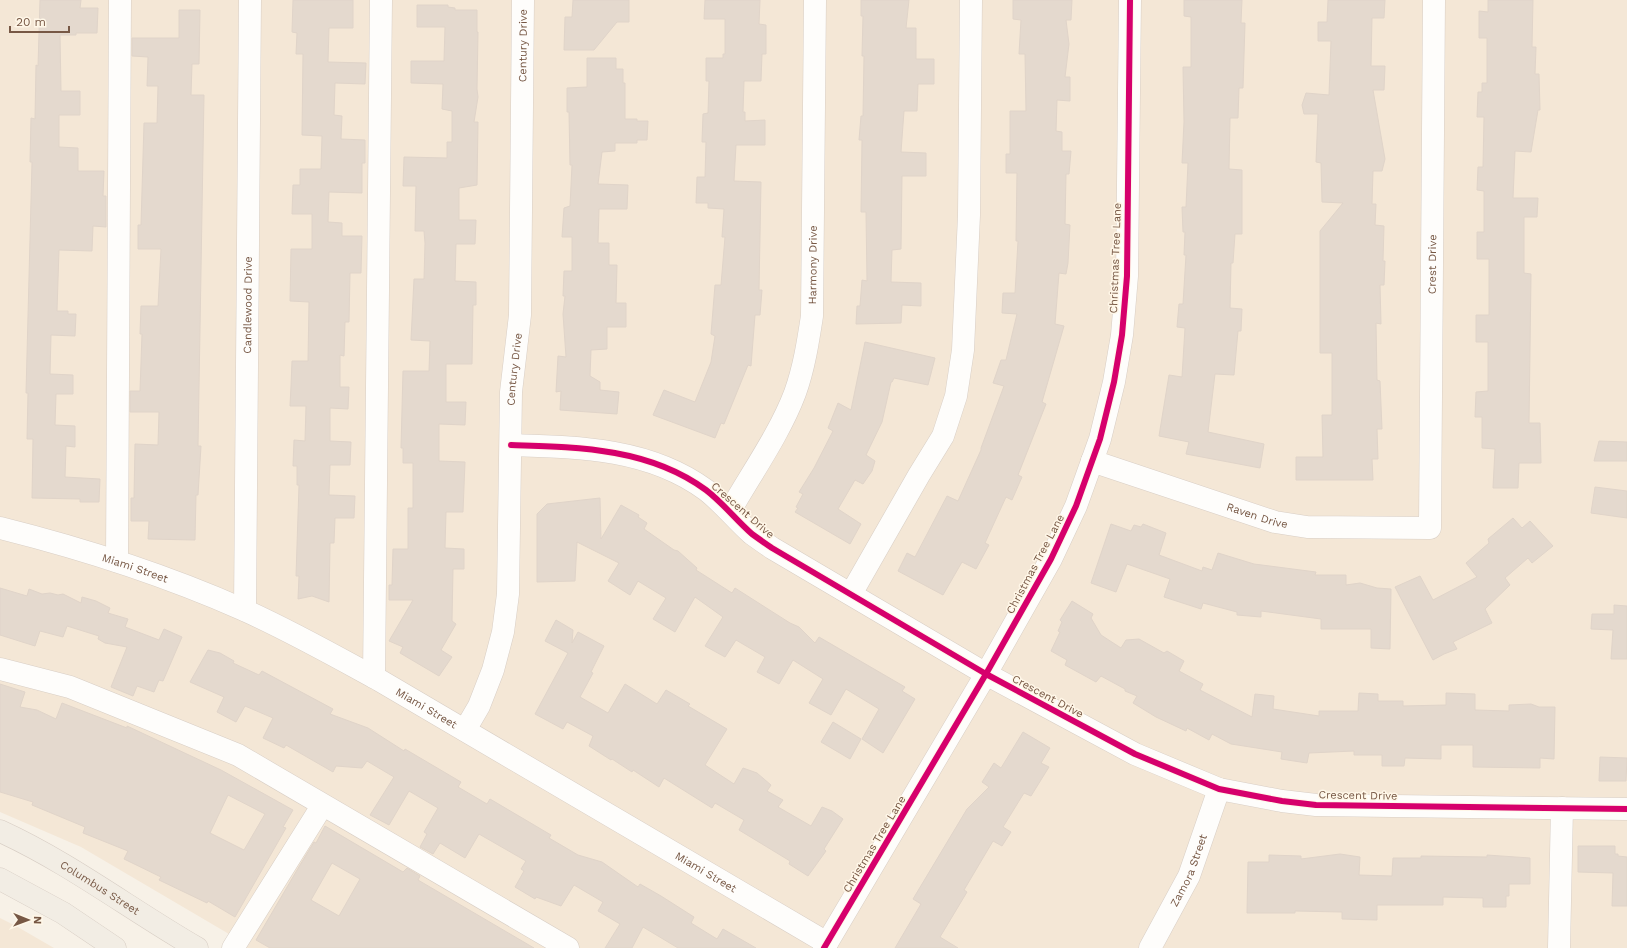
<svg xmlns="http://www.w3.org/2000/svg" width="1627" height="948" font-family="'Work Sans',sans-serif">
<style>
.residential{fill:#f4e7d6}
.building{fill:#e4d9ce;stroke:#e0d4c9;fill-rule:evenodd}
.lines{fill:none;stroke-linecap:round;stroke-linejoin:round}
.minor-casing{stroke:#d8cec5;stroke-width:23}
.major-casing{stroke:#d6ccc3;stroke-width:23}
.minor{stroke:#fefdfb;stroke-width:22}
.major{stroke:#f2ede4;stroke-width:22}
.cycleway-casing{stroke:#fff7e8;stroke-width:8}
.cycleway{stroke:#d6006c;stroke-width:6}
.labels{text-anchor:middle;stroke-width:3;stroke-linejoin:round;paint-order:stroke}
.street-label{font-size:11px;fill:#775845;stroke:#fff7e8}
</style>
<rect width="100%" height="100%" fill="#f7f1e7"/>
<path class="residential" d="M0,0H1627V948H246L236,928L229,934L81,847L0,812Z
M0,918L16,926L54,948H0Z"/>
<path class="building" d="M40,0H81L80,8H98L97,33H76V35H60L61,91H80V115H59V147L78,148V171H104L103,196H106V227L93,226L92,251L59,250L57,311H68V314H76L75,336L51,335L50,374L73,375V394H56L55,425L75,426V447L66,446L65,477L100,479L99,502H80V499L32,498L33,439H27L28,393H26L32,162H30L31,118L35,119L36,65L38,66Z
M293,0H353V28H329L328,62L366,63L365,84L335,83L334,115L342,116L341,139L365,140V163H362V193L329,192L328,222L342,223V236H362L361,273H350L349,322H345L344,356L340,355V387H349L348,409L330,408V441L351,442L350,465H330L329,495L355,496L354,518H335L334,543H330L329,602L312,596L298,599L299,576H296L299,485H297V466H293L294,440L305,441L306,406H290L291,386L292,361H308L309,302L290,301L291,249H312V214H292L293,185H300V169H321L322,136L302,135L303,54H296L297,33L292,32Z
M573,0H629V22H617L594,50H564L565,17H572Z
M705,0H760L759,24L766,25V54H762L761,81H744L743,112H745V121L765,120V145H736L734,181L761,182L759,290H762L760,315H755L751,366L748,365L724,424L721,423L715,438L653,415L664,390L695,402L711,362L715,336L711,334L715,285H721L725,237H722L724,209L708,208V203H696L697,177H705L706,142H702L703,114L708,113L709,81H706V58H723V54H725V19H704Z
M861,0H909L906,28H916V59H934V84H918L917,111H904L901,152L926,153V176H902L901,249L892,250L891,282L921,283V306L902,305L901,323L856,324L857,306H860L862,280L867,281L866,212H861L862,140H859L861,116H863L864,56H862L863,16H861Z
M1013,0H1072L1071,20H1066L1069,44L1065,77H1070V101L1057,100L1056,131L1062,132V151H1071L1069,174H1066L1065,224L1070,225L1068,263L1066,274L1059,273L1055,324L1064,326L1042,402L1046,404L1018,475L1022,477L1012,500L1006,497L985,543L989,545L976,569L962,562L943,595L898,571L907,553L915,557L947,496L958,501L981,450V448L1004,386L993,383L1001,360H1006L1017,314L1002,313L1003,293H1015L1018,241H1016L1017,173H1006V154H1010V111H1026L1025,54H1019L1021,20L1013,19Z
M1184,0H1242L1241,23H1245L1243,88H1239L1238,118H1230L1229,169L1242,170V234H1235L1233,263H1231L1230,308L1242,309L1241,331H1238L1234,375L1215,374L1208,432L1264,444L1260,468L1186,454L1189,442L1159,436L1169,375L1182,377L1185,328L1177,327L1179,304H1183L1186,255H1184L1185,232H1183L1182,207H1186L1188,163H1182L1184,122L1183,67H1191V17L1184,16Z
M1328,0H1385L1384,18H1372L1371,66H1385L1384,90H1373L1385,159L1382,171H1373L1372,204H1376L1375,225L1384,226L1383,261H1385L1384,285H1380L1381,324L1376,323L1377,380L1380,381L1382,429H1377L1378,459H1372L1373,480H1296V457H1323L1322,415H1332V353H1320V231L1343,203L1322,202L1321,163L1316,162L1318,114H1304L1302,105L1306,93L1329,95L1331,41H1318V22H1327Z
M1488,0H1533L1532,47H1536L1535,74H1539L1540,110H1538L1531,152L1515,151L1513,198H1538L1537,217H1524V273L1531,274L1529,423H1540L1541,463H1519L1518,488H1493L1495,449L1482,448V417H1475L1476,392L1488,391V342H1476V315H1489V259H1477V232H1484V191L1477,190L1478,167H1483L1484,117H1477L1478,92H1482V83H1487V38H1479V11L1488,12Z
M417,5H448V7L455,8V10H477V32H478L477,89L478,97L474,122H478L477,185L459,188V220H476L475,244H456L455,281L476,282V305H473L472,364H446V402H466L465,425L439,424V461L465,462L463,512H446L445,548L464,549V569H453L452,621L456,624L441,650L452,657L439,676L400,653L403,647L389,641L413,600H389V585H392L393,549H408V508H413V463H403V448H401L403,371H429L430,341L411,340L414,279H424L425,243L424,231H415L416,186H403L404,157L447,158V142H452V111L442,109L443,84L411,83V61H444L445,27H417Z
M179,10H200L199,64H192L191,95H204L198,446H201L198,495H196L195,540L148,539L149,521H131V498H134L135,444L158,445L159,412H130V391H140L142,334H140L141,306H158L161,249H138V225H141L144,123H157L158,86H147L148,57L132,56V38H179Z
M587,58H616V69H623V83H625V119H637V121H648L647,140H637V143H615V151L602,152L598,184L628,185L627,209H599L598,243H609V265H617L616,303H626V327H607V349L591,350L590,376L600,382V390L619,392L617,414L560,410L561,391L556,392L558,356L566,357L563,314L565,296H563L564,271H572V237H562L564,208L570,206L572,165H570L569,112H567V88L587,87Z
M865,342L935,358L928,385L894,378L892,382H891L882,422L866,455L875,461L872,471L863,484L855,480L838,509L861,524L850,544L795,512L798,508L796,507L803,494L799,492L814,468L833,431L828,428L838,403L851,410Z
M1599,441L1627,442V461H1594Z
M1595,487L1627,491V518L1591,513Z
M600,498L601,539L621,505L639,515L638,517L647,523L644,529L674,550L678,551L697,568L696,570L732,593L735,588L790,623L799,627L815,643L819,637L905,687L902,691L915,699L883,753L862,739L879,709L846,689L831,715L809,703L823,679L793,660L779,684L757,672L765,657L736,640L725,657L705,646L723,617L695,597L675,632L653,619L666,598L638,581L630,595L608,581L619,563L577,542L575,581L537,582V514L547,504Z
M1513,518L1522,528L1530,521L1553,546L1532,563L1528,558L1505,578L1510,585L1485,609L1492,623L1453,642L1457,649L1444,654L1433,660L1395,587L1420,576L1433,600L1477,577L1466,563L1489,543L1488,539Z
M1111,524L1131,531L1134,525L1141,527L1143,524L1166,533L1159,555L1202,571L1203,567L1212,570L1218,553L1254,564L1316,572L1315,575H1346V585L1360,583L1377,588L1391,589L1390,649L1371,648V629H1321V619L1261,611V617L1237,615V612L1203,603L1201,609L1164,597L1170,579L1127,564L1116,592L1091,583Z
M0,588L27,596L29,589L42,594L50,593L58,595L63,594L81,603L82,597L96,601L110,608L108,613L128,619L125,627L159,640L164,629L182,637L163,681L159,680L154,692L137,686L133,696L111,687L127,647L105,643L98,639L99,636L67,626L63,637L40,631L35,646L0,635Z
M1072,601L1093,614L1091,618L1101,635L1121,648L1126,640L1139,639L1164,653L1167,651L1184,661L1179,671L1203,684L1200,690L1252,717L1255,694L1274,696L1273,709L1319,716V711H1358L1359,693L1378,694V701H1403V706L1446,705V693L1475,694V710L1509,711V705L1531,704L1539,707H1555L1554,759L1540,758V768L1473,767V745H1441V759L1405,758L1404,766H1382V755H1354V751L1309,753L1307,763L1281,759L1282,752L1231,744L1212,734L1209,740L1187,728L1186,731L1156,717L1133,703L1137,696L1125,691V689L1101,676L1096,682L1065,665L1067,660L1051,651L1060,632L1058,631L1062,622L1060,620Z
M1614,605L1627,606V659H1611L1613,630L1591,629L1592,614H1614Z
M556,620L573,630L572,643L578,632L604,646L591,672L593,673L580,697L608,713L625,684L657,704L666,690L690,704L688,706L727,729L705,765L734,784L743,768L757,773L771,785L767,791L783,800L778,807L811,826L822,807L832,811L843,819L824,849L826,851L808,876L789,864L790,861L739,830L744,820L715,803L712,808L664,778L659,787L633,770L632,772L612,759L611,760L589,746L593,736L567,722L563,729L535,714L568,653L545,641Z
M208,650L220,653L234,661L233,663L259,675L262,671L333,709L330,714L368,728L404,751L405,749L461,782L458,787L487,804L490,799L551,835L549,838L578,855L602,862L638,887L640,884L661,896L694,917L691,923L717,939L723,929L756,948H678L643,927L632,948H605L620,924L598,911L603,902L574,885L561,906L536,897L535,899L515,887L524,871L521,869L526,861L479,834L465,858L440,843L433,854L420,847L427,834L424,832L438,808L409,791L389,825L370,815L394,777L367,761L362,768L336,766L333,772L286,745L284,748L263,738L273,718L245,706L236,722L217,712L224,697L190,682Z
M0,684L25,692L20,707L37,710L56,719L62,703L127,728V726L221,770L293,810L283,827L286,828L235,917L208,901L207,903L159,880L161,877L124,859L128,851L83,833L85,827L32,805L33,802L0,792ZM228,795L265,814L244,850L210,833Z
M833,722L861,739L850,759L821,742Z
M1023,732L1050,748L1041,763L1049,767L1031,796L1024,793L1003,827L1011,832L1002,846L993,841L964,890L967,892L940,937L958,948H895L921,904L913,899L967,809L989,787L982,782L994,763L1001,768Z
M1600,757L1627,758L1626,781H1599Z
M325,826L403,872L407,868L420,876L418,880L534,948H270L256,940L300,865L314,842L316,843ZM332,863L360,879L339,916L311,900Z
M1578,846H1615V854H1618V856L1627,857V906H1612L1613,873L1578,872Z
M1340,854L1360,857L1359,875L1392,876L1393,858H1421V856L1487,857V855L1530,858V884H1509V896H1506V907H1483V898L1443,897V905H1377V920L1342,919V912L1295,911V913H1247L1248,862H1269V855L1301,856V859Z"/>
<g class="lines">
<g class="minor-casing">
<g id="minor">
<path d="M511,445C578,447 649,448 706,490C723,503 736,520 752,534C759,539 766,544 772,548L986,674L1135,754L1219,789L1282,801L1316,805L1627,809"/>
<path id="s1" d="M1092,461L1275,522L1307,527L1430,528L1434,0"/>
<path id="s2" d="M730,511C751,474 780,433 795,393C804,368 808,342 812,316L815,0"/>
<path id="s3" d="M0,528C84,549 165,575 244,610C291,631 335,656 379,680L827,943"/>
<path d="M117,561L120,0"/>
<path d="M851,594L919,475L943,436L956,396L963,350L969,215L971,0"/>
<path id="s4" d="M245,610L250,0"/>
<path d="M0,669L70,687L238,755L568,948"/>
<path d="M374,677L381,0"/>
<path id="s5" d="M465,730L479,706L493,670L503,632L508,594L511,392L520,315L523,0"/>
<path d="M233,948L322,806"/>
<path d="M824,948L986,674L1051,559L1076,506L1100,439L1114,382L1122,335L1127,276L1130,0"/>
<path id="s6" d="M1150,948L1189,876L1219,789"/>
<path d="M1559,948L1562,808"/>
</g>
</g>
<g class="major-casing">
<g id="major">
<path id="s7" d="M0,831C70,863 131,910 197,948"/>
<path d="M0,879L63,913L115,948"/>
</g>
</g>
<use href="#minor" class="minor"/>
<use href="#major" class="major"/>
<g class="cycleway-casing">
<path id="cycleway" d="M511,445C578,447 649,448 706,490C723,503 736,520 752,534C759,539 766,544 772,548L986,674L1135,754L1219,789L1282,801L1316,805L1627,809
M824,948L986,674L1051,559L1076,506L1100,439L1114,382L1122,335L1127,276L1130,0"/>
</g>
<use href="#cycleway" class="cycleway"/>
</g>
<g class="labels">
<g class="street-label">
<text dy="4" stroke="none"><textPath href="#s5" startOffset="693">Century Drive</textPath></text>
<text transform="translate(1115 258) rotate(-88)" y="4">Christmas Tree Lane</text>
<text dy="4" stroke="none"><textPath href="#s1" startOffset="612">Crest Drive</textPath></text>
<text dy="4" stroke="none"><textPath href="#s2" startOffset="265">Harmony Drive</textPath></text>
<text dy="4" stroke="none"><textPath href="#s4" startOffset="305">Candlewood Drive</textPath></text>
<text dy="4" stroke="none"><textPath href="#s5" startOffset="369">Century Drive</textPath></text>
<text transform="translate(743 510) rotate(41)" y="4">Crescent Drive</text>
<text dy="4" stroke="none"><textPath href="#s1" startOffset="174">Raven Drive</textPath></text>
<text transform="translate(1035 564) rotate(-62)" y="4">Christmas Tree Lane</text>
<text dy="4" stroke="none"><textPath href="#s3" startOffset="141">Miami Street</textPath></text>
<text transform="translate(1048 696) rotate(28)" y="4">Crescent Drive</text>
<text dy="4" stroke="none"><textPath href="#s3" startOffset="465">Miami Street</textPath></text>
<text transform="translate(1358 795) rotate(1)" y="4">Crescent Drive</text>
<text transform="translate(874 844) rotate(-59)" y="4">Christmas Tree Lane</text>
<text dy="4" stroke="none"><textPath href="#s6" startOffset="87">Zamora Street</textPath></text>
<text dy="4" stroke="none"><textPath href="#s3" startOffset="789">Miami Street</textPath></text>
<text dy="4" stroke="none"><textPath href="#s7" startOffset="115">Columbus Street</textPath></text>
</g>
</g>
<g transform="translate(28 920) rotate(91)" stroke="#fff7e8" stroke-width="3" paint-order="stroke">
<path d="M0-3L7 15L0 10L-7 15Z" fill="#775845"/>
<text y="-6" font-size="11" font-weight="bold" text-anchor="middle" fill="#775845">N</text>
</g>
<path d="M10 26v6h59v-6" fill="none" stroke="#775845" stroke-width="2"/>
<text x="16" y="26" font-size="12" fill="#775845" stroke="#fff7e8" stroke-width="3" paint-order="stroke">20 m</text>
</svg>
